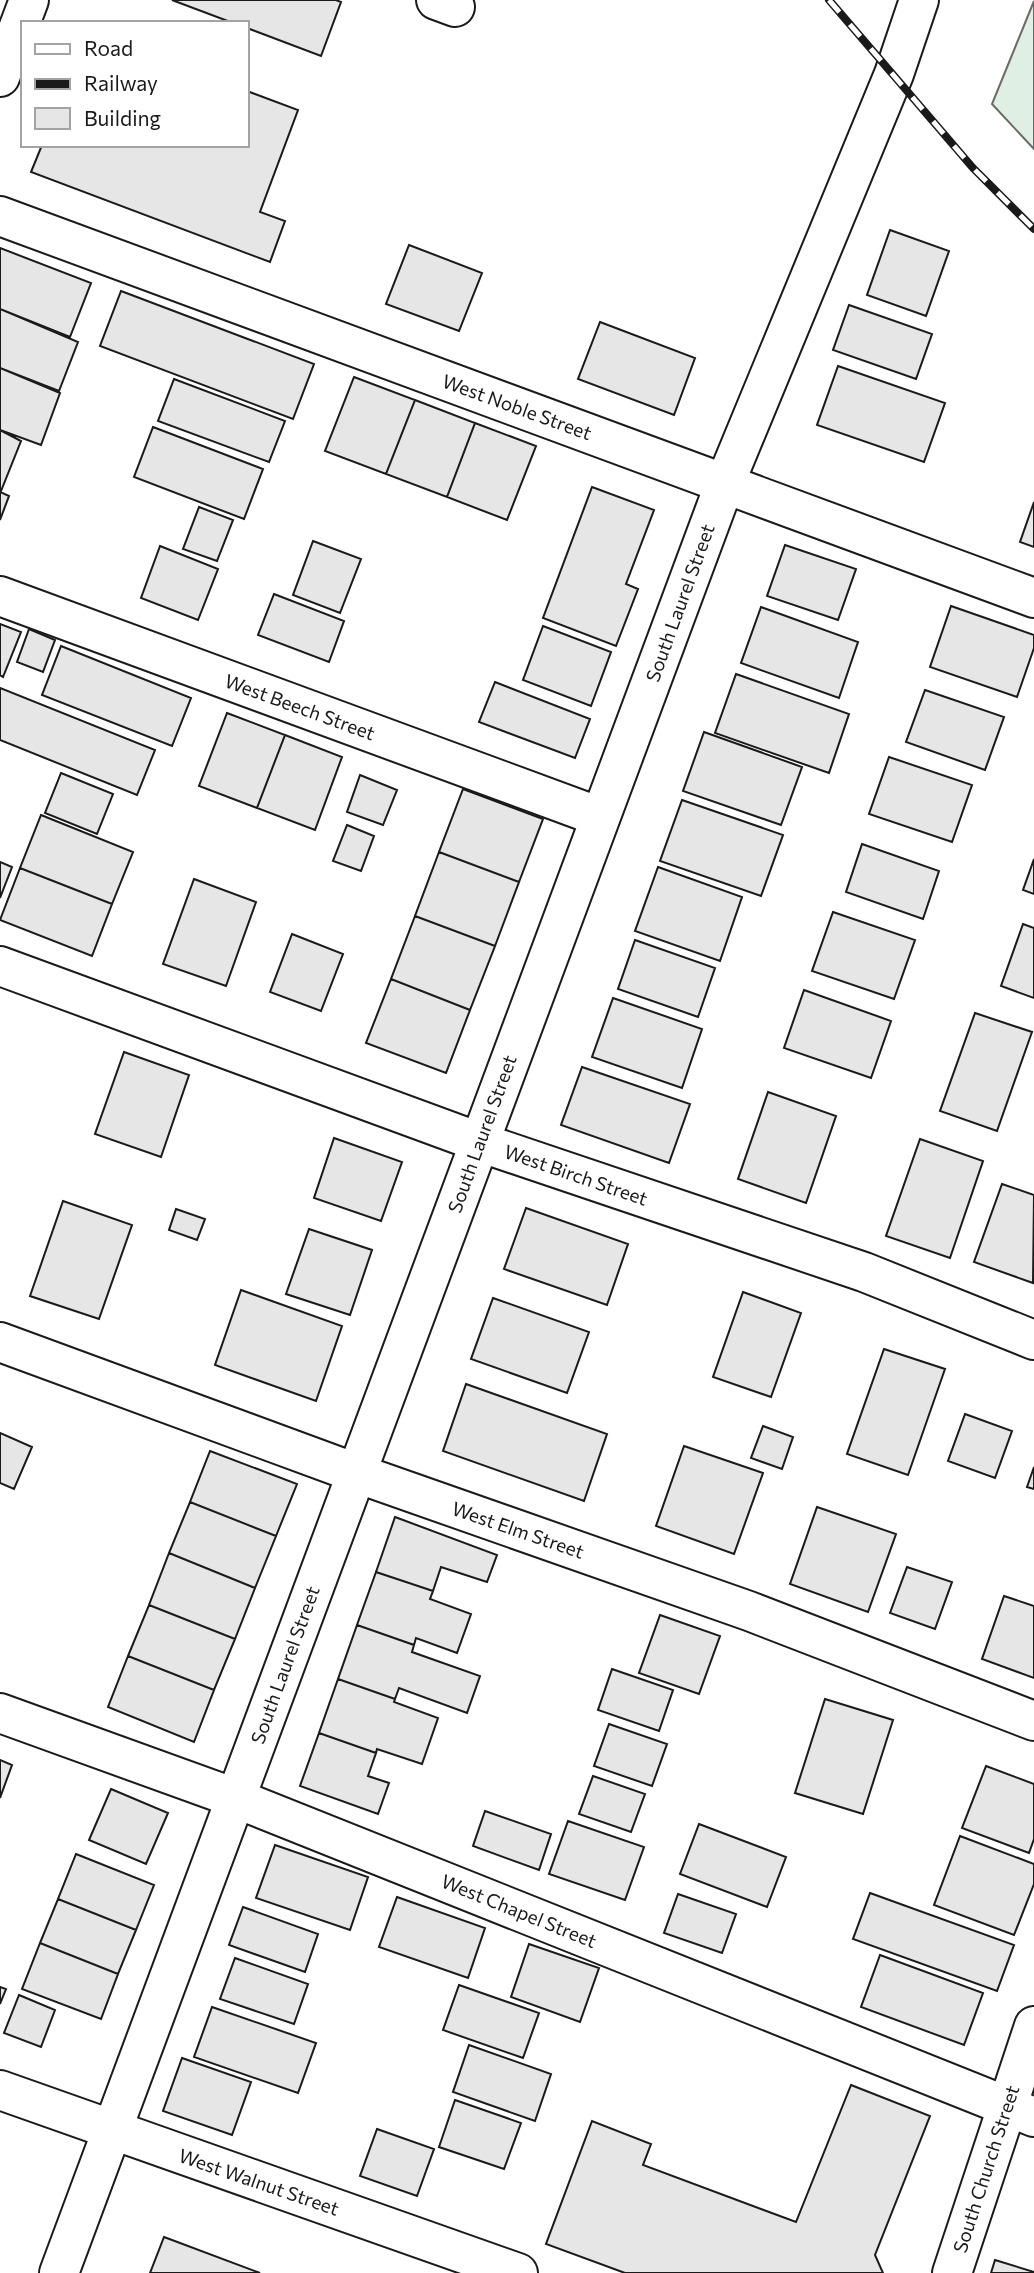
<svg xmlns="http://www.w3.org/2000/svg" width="1034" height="2273" font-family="Commissioner,sans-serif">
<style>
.green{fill:#e0efe3;stroke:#6a6a6a;stroke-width:2}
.building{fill:#e6e6e6;stroke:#1a1a1a;stroke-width:2}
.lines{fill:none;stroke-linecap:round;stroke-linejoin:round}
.minor-casing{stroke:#1a1a1a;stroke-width:42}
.highway-casing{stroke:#1a1a1a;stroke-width:42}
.minor{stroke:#fff;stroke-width:38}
.highway{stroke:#fff;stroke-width:38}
.rail-casing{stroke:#1a1a1a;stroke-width:8}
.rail{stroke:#fff;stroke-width:5;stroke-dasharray:16;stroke-linecap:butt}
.labels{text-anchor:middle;stroke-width:5;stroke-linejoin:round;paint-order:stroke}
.street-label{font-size:19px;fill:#1a1a1a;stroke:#fff}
</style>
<rect width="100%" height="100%" fill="#fff"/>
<path class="green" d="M1034,1V149L992,104Z"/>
<path class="building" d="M172,0H336L341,2L321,56L247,28V23H233Z
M247,91L298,110L260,212L285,221L270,262L31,172L42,145H247Z
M890,230L949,251L926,316L867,295Z
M409,245L482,273L459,331L386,304Z
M0,248L91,283L70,337L0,309Z
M121,291L314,364L293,419L100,346Z
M849,305L932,334L916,379L833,350Z
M0,309L78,342L59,391L0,368Z
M600,322L695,358L674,415L578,379Z
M838,366L945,403L924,462L817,425Z
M0,368L60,393L41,445L0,430Z
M354,377L415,400L386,474L325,451Z
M174,379L285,421L269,462L158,421Z
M415,400L475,423L447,497L386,474Z
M475,423L536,446L507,520L447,497Z
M153,427L263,469L244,519L134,477Z
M0,430L21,441L1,491H0Z
M592,487L654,510L626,584L638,589L616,646L543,618Z
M0,492L9,496L0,520Z
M1034,502V547L1020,542Z
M199,507L233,520L217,561L183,549Z
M313,541L361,559L340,613L293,595Z
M785,545L856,569L838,620L767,596Z
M160,546L218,569L198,620L141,598Z
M274,594L344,621L329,662L258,635Z
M951,606L1034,635V648L1017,697L930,667Z
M761,607L858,642L839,698L741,663Z
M0,624L21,632L3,677L0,675Z
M543,626L611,652L591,706L523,680Z
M29,629L55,640L43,672L17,662Z
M61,646L191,698L172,746L42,695Z
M736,674L849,714L829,773L715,733Z
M495,682L590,719L575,758L479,722Z
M0,688L155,750L137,795L0,740Z
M925,690L1004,717L985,770L906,742Z
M227,713L285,735L257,808L199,786Z
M704,732L802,767L781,825L683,791Z
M285,735L342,757L315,830L257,808Z
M889,757L972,785L952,842L869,814Z
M61,773L113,794L97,834L45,813Z
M360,775L397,790L383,825L347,812Z
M463,789L543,819L519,882L439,852Z
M682,800L783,835L761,896L660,861Z
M41,815L133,852L112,904L20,868Z
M347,825L374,836L361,871L333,861Z
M862,844L939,871L923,919L846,892Z
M439,852L519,882L495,946L415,916Z
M1034,859V894L1023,890Z
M0,862L12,867L0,898Z
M658,867L742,897L720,961L635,931Z
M20,868L112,904L92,956L0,920Z
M194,879L256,902L226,986L163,964Z
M833,912L915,940L894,999L812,971Z
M415,916L495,946L470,1010L391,979Z
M1023,924L1034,928V998L1001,986Z
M292,934L343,954L321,1011L270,992Z
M635,940L715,968L698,1017L618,989Z
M391,979L470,1010L446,1073L366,1043Z
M804,990L891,1021L871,1078L784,1048Z
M613,998L702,1029L682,1088L592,1057Z
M975,1013L1032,1032L997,1131L940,1111Z
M124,1052L189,1075L161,1157L95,1134Z
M582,1067L690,1104L669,1163L561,1125Z
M768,1092L836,1116L806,1203L738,1179Z
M334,1138L402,1162L381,1221L314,1198Z
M920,1139L983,1161L950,1258L886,1236Z
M1002,1184L1034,1195L1033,1283L974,1262Z
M63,1201L132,1225L99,1319L30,1296Z
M526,1208L628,1244L607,1305L504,1269Z
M176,1209L205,1219L197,1240L169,1230Z
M309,1229L372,1250L350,1315L286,1294Z
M241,1290L342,1326L316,1401L215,1365Z
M743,1292L801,1313L771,1397L713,1377Z
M493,1298L589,1332L567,1393L471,1359Z
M884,1349L945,1369L908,1475L847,1454Z
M466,1384L607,1434L584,1501L443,1451Z
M965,1414L1012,1431L995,1478L948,1461Z
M763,1426L793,1437L782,1469L751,1458Z
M0,1433L32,1447L14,1489L0,1483Z
M684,1446L763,1473L734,1554L656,1526Z
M210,1451L297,1484L276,1536L190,1502Z
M1034,1467V1489L1027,1487Z
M190,1502L276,1536L255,1588L169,1553Z
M817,1507L896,1534L868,1612L790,1584Z
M395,1517L497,1555L487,1582L441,1567L433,1591L376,1572Z
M169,1553L255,1588L235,1639L149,1605Z
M907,1567L952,1582L935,1629L890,1613Z
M376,1572L433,1591L430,1599L471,1614L457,1653L416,1638L414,1645L357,1625Z
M1004,1596L1034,1606V1678L982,1659Z
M149,1605L235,1639L214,1690L128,1656Z
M660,1615L720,1636L699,1694L639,1673Z
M357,1625L414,1645L412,1652L480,1676L467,1713L399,1688L395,1699L338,1679Z
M128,1656L214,1690L194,1742L108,1707Z
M612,1669L673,1690L659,1731L598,1710Z
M338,1679L395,1699L394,1702L438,1718L422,1764L377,1749L376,1753L319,1733Z
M825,1699L893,1720L863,1814L795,1793Z
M609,1724L667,1744L652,1786L594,1766Z
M319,1733L376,1753L368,1776L389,1783L378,1814L300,1786Z
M0,1760L12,1765L0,1798Z
M986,1766L1034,1784V1839L1029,1853L962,1828Z
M593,1776L645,1794L631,1832L579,1814Z
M111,1789L168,1813L146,1864L89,1840Z
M485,1811L551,1834L539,1870L473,1846Z
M568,1821L644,1847L625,1900L549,1874Z
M699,1824L786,1857L767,1907L680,1874Z
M960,1836L1034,1864V1884L1014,1935L934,1905Z
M275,1845L368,1877L350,1930L256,1898Z
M76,1854L154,1885L136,1930L58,1899Z
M870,1893L1014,1945L997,1991L853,1939Z
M678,1894L736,1914L722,1953L664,1933Z
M397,1897L485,1928L468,1978L379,1947Z
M58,1899L136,1930L118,1974L40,1943Z
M243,1907L318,1934L305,1972L229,1945Z
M40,1943L118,1974L101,2019L22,1989Z
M529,1944L599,1968L580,2022L511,1997Z
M880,1955L983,1993L964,2045L861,2007Z
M235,1958L308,1984L294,2024L220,1999Z
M459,1985L539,2013L523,2058L443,2030Z
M0,1987L6,1989L0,2004Z
M19,1995L55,2010L41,2047L4,2033Z
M212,2007L316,2043L298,2093L194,2057Z
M469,2045L551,2074L535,2121L453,2092Z
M182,2058L251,2082L232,2135L163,2111Z
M851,2085L930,2116L875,2255L883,2273H625L546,2244L592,2121L651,2144L643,2165L796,2222Z
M455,2100L521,2123L504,2169L439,2147Z
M377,2129L434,2149L417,2196L360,2176Z
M164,2237L260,2273H150Z
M995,2260L1034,2272V2273H991Z"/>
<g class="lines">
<g class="minor-casing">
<path id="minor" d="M436,0L455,7
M0,77L29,0
M0,216L1034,598
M0,596L600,817
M0,966L479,1142L864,1272L1034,1340
M0,1342L356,1473L749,1611L1034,1721
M0,1713L235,1798L1034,2117
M0,2090L518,2273
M59,2273L725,483L894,74L919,0"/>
</g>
<g class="highway-casing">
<path id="highway" d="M952,2273L1034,2026"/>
</g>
<use href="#minor" class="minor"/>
<use href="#highway" class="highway"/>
<g class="rail-casing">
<path id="rail" d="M829,0L973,168L1034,229"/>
</g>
<use href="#rail" class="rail"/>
</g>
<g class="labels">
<g class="street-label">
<text transform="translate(517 407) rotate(20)" y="7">West Noble Street</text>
<text transform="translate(680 603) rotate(-70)" y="7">South Laurel Street</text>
<text transform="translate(300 707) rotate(20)" y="7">West Beech Street</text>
<text transform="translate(482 1134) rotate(-70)" y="7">South Laurel Street</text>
<text transform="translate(576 1175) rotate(19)" y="7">West Birch Street</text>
<text transform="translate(518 1530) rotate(19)" y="7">West Elm Street</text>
<text transform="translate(285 1665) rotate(-70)" y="7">South Laurel Street</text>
<text transform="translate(519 1911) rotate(22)" y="7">West Chapel Street</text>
<text transform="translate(986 2169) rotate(-72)" y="7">South Church Street</text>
<text transform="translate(259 2182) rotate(19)" y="7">West Walnut Street</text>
</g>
</g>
<rect x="21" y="21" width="228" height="126" fill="#ffffff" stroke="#a3a3a3" stroke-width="2"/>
<rect x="35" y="44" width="35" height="10" fill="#ffffff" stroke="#a3a3a3" stroke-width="2"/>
<text x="84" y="56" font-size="21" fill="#1a1a1a">Road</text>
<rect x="35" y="79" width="35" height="10" fill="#1a1a1a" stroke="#a3a3a3" stroke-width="2"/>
<text x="84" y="91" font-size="21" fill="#1a1a1a">Railway</text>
<rect x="35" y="108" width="35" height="21" fill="#e6e6e6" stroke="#a3a3a3" stroke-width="2"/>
<text x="84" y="126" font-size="21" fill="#1a1a1a">Building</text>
</svg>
